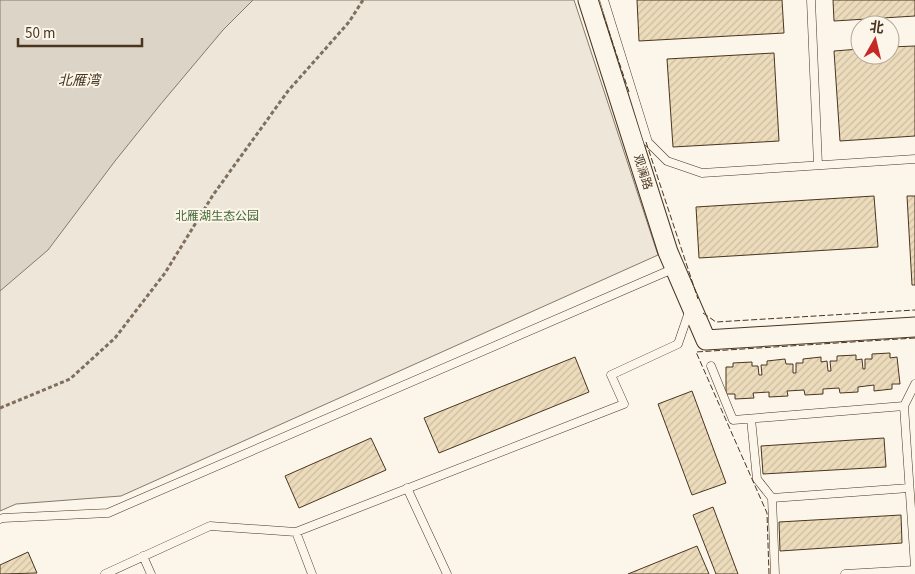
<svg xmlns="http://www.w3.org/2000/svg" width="915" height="574" font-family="'Source Sans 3','Noto Sans SC',sans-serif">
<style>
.green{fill:#ede6d9;stroke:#887966}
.water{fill:#dcd4c6;stroke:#887966}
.building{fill:url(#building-hatch);stroke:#4a3520}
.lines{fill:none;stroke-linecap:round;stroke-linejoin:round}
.service-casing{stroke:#4a3520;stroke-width:9}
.tertiary-casing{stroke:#4a3520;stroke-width:21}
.path{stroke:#7f6f5c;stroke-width:3;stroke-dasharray:4 2.5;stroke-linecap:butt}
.service{stroke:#fbf6e9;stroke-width:8}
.tertiary{stroke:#fbf6e9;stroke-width:19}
.fence{stroke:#4a3520;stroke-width:1;stroke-dasharray:6 2.5;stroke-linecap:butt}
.labels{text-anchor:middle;stroke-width:4;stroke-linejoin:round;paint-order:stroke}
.street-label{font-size:12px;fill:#4a3520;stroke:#fbf6e9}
.park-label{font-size:12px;fill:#436837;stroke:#fbf6e9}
.water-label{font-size:14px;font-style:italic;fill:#4a3520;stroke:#fbf6e9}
</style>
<defs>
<pattern id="building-hatch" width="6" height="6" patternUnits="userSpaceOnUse" patternTransform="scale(1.25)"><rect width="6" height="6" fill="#ecdcbc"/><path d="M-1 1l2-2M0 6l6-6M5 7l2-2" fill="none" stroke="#ccbda1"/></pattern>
</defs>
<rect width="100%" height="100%" fill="#fbf6e9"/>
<path class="green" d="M0,0H574L658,255L121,496L16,504L0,511Z"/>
<path class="water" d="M0,0H253L223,30L160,105L115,161L48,250L0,291Z"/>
<path class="building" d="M637,0H782L784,33L639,41Z
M833,0H915V16L834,21Z
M915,46V136L840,141L834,51L860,49V55H890V47Z
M774,53L779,141L673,147L667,59Z
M874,196L878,247L699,258L696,207Z
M907,196H915V285H912Z
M890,353V358L897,357L900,384H892V389L874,391V385L858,387V392L840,393L839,388L823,389V394L805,395L804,390L787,391L788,396L769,397V392L753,393L754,398L735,399V394H726V367H733V363L752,362V366H758L759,375H762L761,365H767V361L785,359L786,364H793V373H796V363H803V359L821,357V362L827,361L828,371H831L830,361H837V356L856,355V360L862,359L863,369H865V359H872V354Z
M575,357L589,392L439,453L424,418Z
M692,391L726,483L692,495L658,404Z
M371,438L386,470L299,508L285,476Z
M884,438L886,467L763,474L761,446Z
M713,507L738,574H716L693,515Z
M901,515L902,543L780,551L779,522Z
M697,546L709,574H628Z
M28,552L37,573L0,574V565Z"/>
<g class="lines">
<g class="service-casing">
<path id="service" d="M604,0L648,142L667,161L702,173L915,159
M811,0L818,165
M711,366L733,420L904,406
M915,384L904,406L915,567
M751,419L757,479L772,498L909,488
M407,488L447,574
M772,498L775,574
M0,519L3,518L108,513L675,268
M296,532L312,574
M143,556L151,574
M105,574L210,526L296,532L624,404L611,375L678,344L690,309
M845,574L915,570"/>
</g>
<g class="tertiary-casing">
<path id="tertiary" d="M588,0L668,252L706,340L915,327"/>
</g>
<path class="path" d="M0,408L70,379L115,338L165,273L213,195L288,91L349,22L363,0"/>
<use href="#service" class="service"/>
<use href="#tertiary" class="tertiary"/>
<path class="fence" d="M603,14L629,92
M646,142L698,299
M703,313L716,322L915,310
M769,574L767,513L696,352L915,338"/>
</g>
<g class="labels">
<g class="street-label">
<text transform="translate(643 172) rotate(72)" y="4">观澜路</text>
</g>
<g class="park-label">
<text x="217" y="220">北雁湖生态公园</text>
</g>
<g class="water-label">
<text x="79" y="85">北雁湾</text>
</g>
</g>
<g transform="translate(875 40) rotate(8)"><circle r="24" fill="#fbf6e9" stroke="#b4a999"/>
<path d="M0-4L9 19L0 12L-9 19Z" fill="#c62828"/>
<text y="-8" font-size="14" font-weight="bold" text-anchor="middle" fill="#4a3520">北</text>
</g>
<path d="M18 38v8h124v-8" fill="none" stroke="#4a3520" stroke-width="2.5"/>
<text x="25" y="38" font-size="15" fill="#4a3520" stroke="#fbf6e9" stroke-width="4" paint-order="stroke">50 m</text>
</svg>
